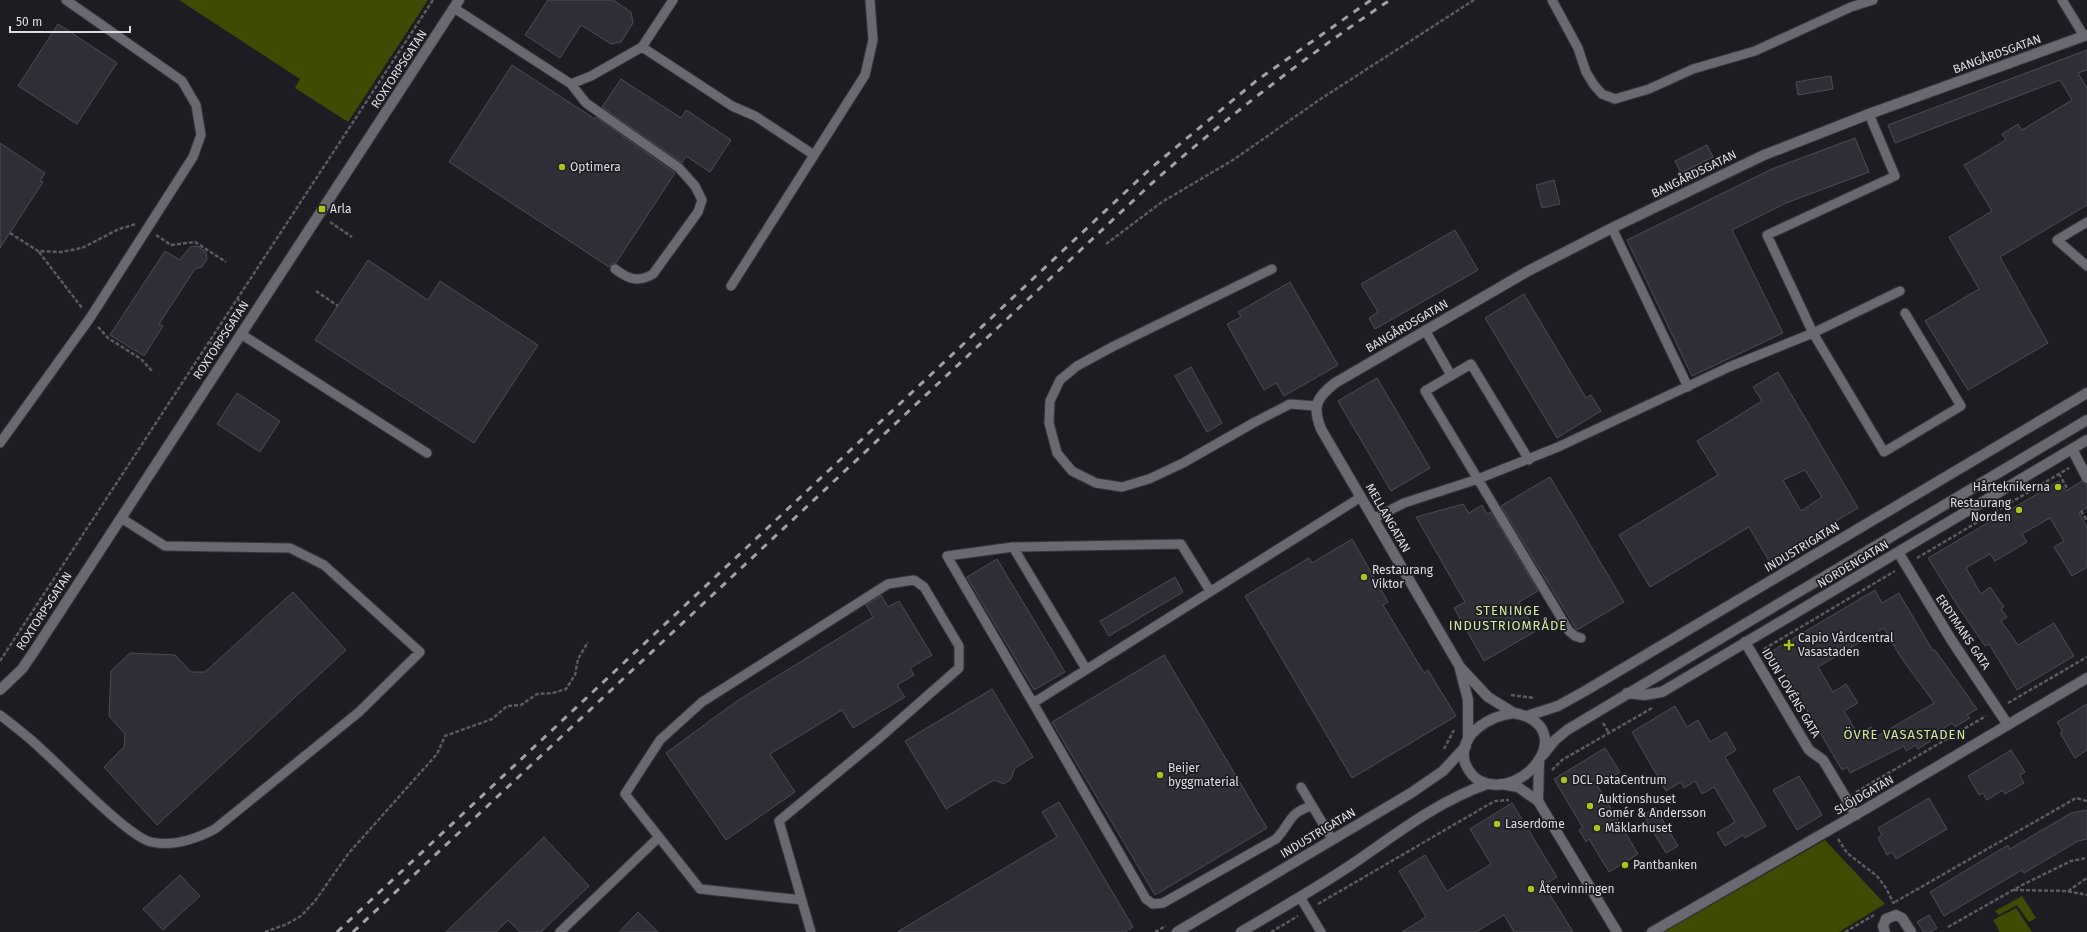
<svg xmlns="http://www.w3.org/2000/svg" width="2087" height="932" font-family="'Fira Sans',sans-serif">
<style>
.green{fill:#3e4b03}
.building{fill:#2f3037;stroke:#4c4d54;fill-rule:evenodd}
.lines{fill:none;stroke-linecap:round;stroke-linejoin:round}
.service-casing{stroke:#36373b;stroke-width:11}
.minor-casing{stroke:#36373b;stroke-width:12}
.secondary-casing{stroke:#36373b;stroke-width:12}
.path{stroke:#5b5c61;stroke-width:2.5;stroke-dasharray:4 2;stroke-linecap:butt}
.service{stroke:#696a71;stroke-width:9}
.minor{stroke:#696a71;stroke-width:10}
.secondary{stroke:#696a71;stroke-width:10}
.rail{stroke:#a1a2a7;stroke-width:3;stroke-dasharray:7 7;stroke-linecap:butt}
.poi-dot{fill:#a8c71c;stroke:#1c1d23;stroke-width:1.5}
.labels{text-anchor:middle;stroke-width:3.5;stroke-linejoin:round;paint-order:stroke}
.street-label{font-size:12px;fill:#dedfe3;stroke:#1c1d23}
.poi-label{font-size:12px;fill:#dedfe3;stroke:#1c1d23;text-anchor:start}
.neighbourhood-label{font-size:13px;letter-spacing:1px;fill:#d4e89d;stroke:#1c1d23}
</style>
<rect width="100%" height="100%" fill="#1c1d23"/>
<path class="green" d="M179,0H428L348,122L295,88L300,79Z
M1825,840L1885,904L1839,932H1664Z
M2022,896L2036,918L2029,922L2017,905L1999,915L1995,911Z
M2016,908L2032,932H2000L1993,920Z"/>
<path class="building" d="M548,0H613L631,12L633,23L621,42L611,44L581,25L560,58L525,35Z
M58,24L117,63L77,124L18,86Z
M2087,50V70L2078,73L2087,88V205L2000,257L2048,343L1968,390L1925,321L1979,289L1949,237L1992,211L1964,165L2006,140L2002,134L2018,124L2022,130L2072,100L2060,80L1895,143L1888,125Z
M512,65L595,119L596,117L675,173L616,263L612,264L609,267L449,162Z
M1831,76L1833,89L1798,95L1796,82Z
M621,79L681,118L686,110L731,140L710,172L686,156L682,163L602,107Z
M1855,138L1869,172L1786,203L1732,230L1783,333L1692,376L1627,240L1772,169Z
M0,143L45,173L40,181L43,182L0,248Z
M1707,145L1713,157L1681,173L1675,161Z
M1554,180L1560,204L1542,208L1536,185Z
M1455,230L1478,270L1375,329L1369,318L1378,312L1361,284Z
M197,246L206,252L207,259L202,267L195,269L159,324L163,326L144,356L110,335L165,251L180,260L190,247Z
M368,260L428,300L440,281L538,345L474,443L315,340Z
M1290,282L1338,365L1284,396L1276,383L1264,390L1227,324L1241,317L1238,312Z
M1524,294L1586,398L1591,395L1601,411L1557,438L1485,318Z
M1191,367L1222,423L1207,432L1175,376Z
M1778,372L1858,508L1769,561L1749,527L1650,587L1619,535L1718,475L1697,441L1762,401L1753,387ZM1805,470L1822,497L1801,511L1783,480Z
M1377,378L1430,468L1391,491L1338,401Z
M237,393L280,421L260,452L217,424Z
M1550,477L1624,602L1577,630L1501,506Z
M2059,481L2066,491L2082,481L2087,484V507L2079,513L2087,527V567L2072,576L2054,547L2064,541L2050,518L2022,534L2027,542L1995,561L1990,554L1966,568L1981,594L1990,587L2004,607L2001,609L2007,617L2001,621L2018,645L2054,623L2074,656L2017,690L1989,644L1985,646L1959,608L1928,558Z
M1463,504L1469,513L1482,505L1487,514L1491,512L1538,591L1519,602L1536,631L1484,661L1454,608L1465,602L1416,517Z
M1352,539L1388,602L1383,605L1424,673L1428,670L1456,716L1352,778L1245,596L1309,558L1312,563Z
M997,559L1065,672L1034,690L967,577Z
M1175,577L1183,592L1109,636L1100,621Z
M1875,590L1882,603L1899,593L1933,651L1935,650L1977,709L1967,715L1970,718L1955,727L1952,723L1930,737L1932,740L1918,749L1916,745L1906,751L1904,746L1850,773L1847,767L1842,770L1772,651ZM1884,628L1900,656L1934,703L1876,737L1871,727L1858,734L1844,711L1858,703L1846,684L1833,692L1818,667Z
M293,592L346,650L157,825L104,767L124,747L125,734L109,716L111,671L130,653L175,655L191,672H205Z
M881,595L888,607L899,601L932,655L910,668L914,675L897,685L905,697L853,728L842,710L770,754L795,792L726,840L666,753L737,701L873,617L866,605Z
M1164,655L1267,828L1155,895L1052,722Z
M992,689L1033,757L1015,768L1011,779L1004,784L994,780L946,809L905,741Z
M2087,704V750L2075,758L2060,733L2063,732L2057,722Z
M1675,706L1687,727L1698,720L1710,742L1726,732L1736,750L1725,757L1766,826L1745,838L1743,835L1725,846L1717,833L1735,822L1714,787L1702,794L1695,781L1684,788L1681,782L1666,791L1632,732Z
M1605,748L1620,772L1597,785L1638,854L1609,872L1589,839L1586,842L1579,830L1583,828L1554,779Z
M2011,750L2025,772L2020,775L2024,783L2005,794L2003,790L1987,800L1983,793L1979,795L1968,776Z
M1799,776L1822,815L1797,830L1773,790Z
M1929,798L1947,829L1896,859L1892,852L1887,855L1878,838L1882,835L1878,828Z
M1059,802L1133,927L1125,932H897L1057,837L1042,812Z
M1512,803L1557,877L1544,885L1573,932H1514L1504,915L1476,932H1402L1426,917L1399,871L1425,855L1447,891L1491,864L1470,829Z
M1655,807L1678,846L1666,853L1643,815Z
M2087,810V839L2078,841L2024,873L2022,870L1944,916L1930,892L2008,845L2010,849L2071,813Z
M544,837L589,886L541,932H520L508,920L496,932H446Z
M180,875L200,896L163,930L143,909Z
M638,912L658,932H619Z
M1929,915L1937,928L1930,932H1924L1917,922Z"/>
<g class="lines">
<g class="service-casing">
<path id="service" d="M1552,0L1578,48L1586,72L1594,85L1602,94L1615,99L1649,89L1693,69L1755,51L1851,7L1873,0
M2062,0L2084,36
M454,8L571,84L586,103L679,168L695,186L702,200L698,212L653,274C638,283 628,279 615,269
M642,47L732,106L755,116L814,155
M571,84L591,76L642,47L673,0
M1869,114L1895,176L1767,235L1813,333L1884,452L1961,406L1905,313
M2087,222L2057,240L2087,266
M1612,228L1688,387
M1272,269L1114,346L1077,366L1060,380L1050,401L1049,423L1057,453L1072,471L1096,483L1122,487L1149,479L1183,463L1255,422L1290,404L1316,406
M731,286L865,75L873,40L870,0
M1425,330L1451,375
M241,334L427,453
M0,443L90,318L193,157L201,135L196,105L182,81L66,0
M1529,460L1471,364L1425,391L1569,631L1575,636L1581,638
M1373,519L1404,503L1478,479L1558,447L1729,367L1813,333L1900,291
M1013,547L1086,669
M1210,591L1181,544L1013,547L947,556L1033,703L1361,497
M1033,703L1146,899L1153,904L1163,903L1276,839C1292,823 1287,813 1312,806
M0,715C14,726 29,737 42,750C64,769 127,836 151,842C173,847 196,839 215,829L359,712L420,652L324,565L290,548L165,546L121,518
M1301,787L1332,839
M1300,897L1321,932
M802,900L700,889L625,794L660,740L702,702L888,584L914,580L924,587L959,646V668L877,740L779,821L811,932
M560,932L659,837"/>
</g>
<g class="minor-casing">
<path id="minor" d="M2072,449L2087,478
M1898,552L1952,641L2008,725
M1745,642L1809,750L1823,760L1856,815
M1460,669L1468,700V740
M0,690L22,669L33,653L459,0
M1627,693L1644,695L1662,692L2087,440
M1514,713L1488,697L1460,667L1321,429C1312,406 1316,398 1335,383L1528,271L1612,228L1764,155L1869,114L2087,35
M1502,784L1518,787L1538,801L1617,932
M1538,801L1539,762
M1652,932L1869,807L2087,678
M1885,932L1883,926L1886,919L1896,915L1902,918L1911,932"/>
</g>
<g class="secondary-casing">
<path id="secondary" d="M1514,713C1581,726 1525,802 1480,781C1472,777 1468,770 1465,763C1457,734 1491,715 1514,713Z
M1527,716L1558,706L1585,691L2087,393
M1543,755L1555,740L1567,730L2087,420
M1177,932L1411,793L1443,771L1466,746
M1241,932C1278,910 1315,889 1351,865C1395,835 1436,802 1487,784"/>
</g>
<path class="path" d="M330,222L352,237
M10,233L38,251L61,252L82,248L119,229L136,224
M156,235L171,245L195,242L226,262
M1106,244L1162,202L1233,160L1322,98L1474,0
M39,252L82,308
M316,291L338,306
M237,299L243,303
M98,327L108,338L141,359L153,372
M209,342L215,346
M2059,474L2068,490
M2081,511L2087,521
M1917,558L2069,468
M1764,649L1895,571
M0,661L433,0
M1511,695L1535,698
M2008,703L2087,657
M1603,723L1609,733
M1444,749L1454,730
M1552,770L1562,760L1652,708
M1856,792L1986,716
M1838,839L1847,853L1877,876L1886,888L1894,904
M2014,890L2067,891L2087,895
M2068,891L2087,878
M1895,902L2076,798L2087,801
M1318,904L1486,806L1495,801L1509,800
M1948,927L2022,885L2071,861L2087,858
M265,932L287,924L301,916L315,901L348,854L437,754L445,736L492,719L507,706L521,705L537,694L553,693L566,689L575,675L578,659L588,642
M1155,932L1166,926
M1271,932L1298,916
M1845,932L1874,915"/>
<use href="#service" class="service"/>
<use href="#minor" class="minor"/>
<use href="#secondary" class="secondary"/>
<path class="rail" d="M337,932L1151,168L1256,81L1371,0
M353,932L1151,184C1226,118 1306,56 1390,0"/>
</g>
<g class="poi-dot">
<circle cx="562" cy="167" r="4"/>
<rect x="318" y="205" width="8" height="8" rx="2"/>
<circle cx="2058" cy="487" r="4"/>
<circle cx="2019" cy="510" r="4"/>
<circle cx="1364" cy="577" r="4"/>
<path d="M1787 639h4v4h4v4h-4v4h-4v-4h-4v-4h4z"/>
<circle cx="1160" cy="775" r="4"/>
<circle cx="1564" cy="780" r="4"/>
<circle cx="1590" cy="806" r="4"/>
<circle cx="1497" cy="824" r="4"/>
<circle cx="1597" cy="828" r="4"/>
<circle cx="1625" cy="865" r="4"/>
<circle cx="1531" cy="889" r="4"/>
</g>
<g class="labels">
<g class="street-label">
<text transform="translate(1997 54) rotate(-20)" y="4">BANGÅRDSGATAN</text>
<text transform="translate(399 69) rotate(-57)" y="4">ROXTORPSGATAN</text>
<text transform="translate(1694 174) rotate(-26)" y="4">BANGÅRDSGATAN</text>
<text transform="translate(1407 326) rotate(-30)" y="4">BANGÅRDSGATAN</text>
<text transform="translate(221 340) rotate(-57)" y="4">ROXTORPSGATAN</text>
<text transform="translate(1388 518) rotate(60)" y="4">MELLANGATAN</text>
<text transform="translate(1802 547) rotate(-31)" y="4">INDUSTRIGATAN</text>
<text transform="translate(1853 564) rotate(-31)" y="4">NORDENGATAN</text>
<text transform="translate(44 611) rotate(-57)" y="4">ROXTORPSGATAN</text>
<text transform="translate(1963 632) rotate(56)" y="4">ERDTMANS GATA</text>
<text transform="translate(1791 693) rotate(59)" y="4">IDUN LOVÉNS GATA</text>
<text transform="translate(1864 795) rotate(-30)" y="4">SLÖJDGATAN</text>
<text transform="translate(1318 833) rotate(-31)" y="4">INDUSTRIGATAN</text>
</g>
<g class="poi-label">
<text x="570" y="171">Optimera</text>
<text x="330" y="213">Arla</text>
<text x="2050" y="491" text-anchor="end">Hårteknikerna</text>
<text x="2011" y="507" text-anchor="end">Restaurang<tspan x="2011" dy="14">Norden</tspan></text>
<text x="1372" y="574">Restaurang<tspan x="1372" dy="14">Viktor</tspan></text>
<text x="1798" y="642">Capio Vårdcentral<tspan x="1798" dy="14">Vasastaden</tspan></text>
<text x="1168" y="772">Beijer<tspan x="1168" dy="14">byggmaterial</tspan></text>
<text x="1572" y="784">DCL DataCentrum</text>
<text x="1598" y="803">Auktionshuset<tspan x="1598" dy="14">Gomér &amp; Andersson</tspan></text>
<text x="1505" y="828">Laserdome</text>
<text x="1605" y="832">Mäklarhuset</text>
<text x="1633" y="869">Pantbanken</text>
<text x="1539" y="893">Återvinningen</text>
</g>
<g class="neighbourhood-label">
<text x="1508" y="615">STENINGE<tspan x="1508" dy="15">INDUSTRIOMRÅDE</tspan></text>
<text x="1905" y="739">ÖVRE VASASTADEN</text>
</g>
</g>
<path d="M10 26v6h120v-6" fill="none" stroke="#dedfe3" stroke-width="2"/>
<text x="16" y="26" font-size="12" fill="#dedfe3" stroke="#1c1d23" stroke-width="3" paint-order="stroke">50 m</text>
</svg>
